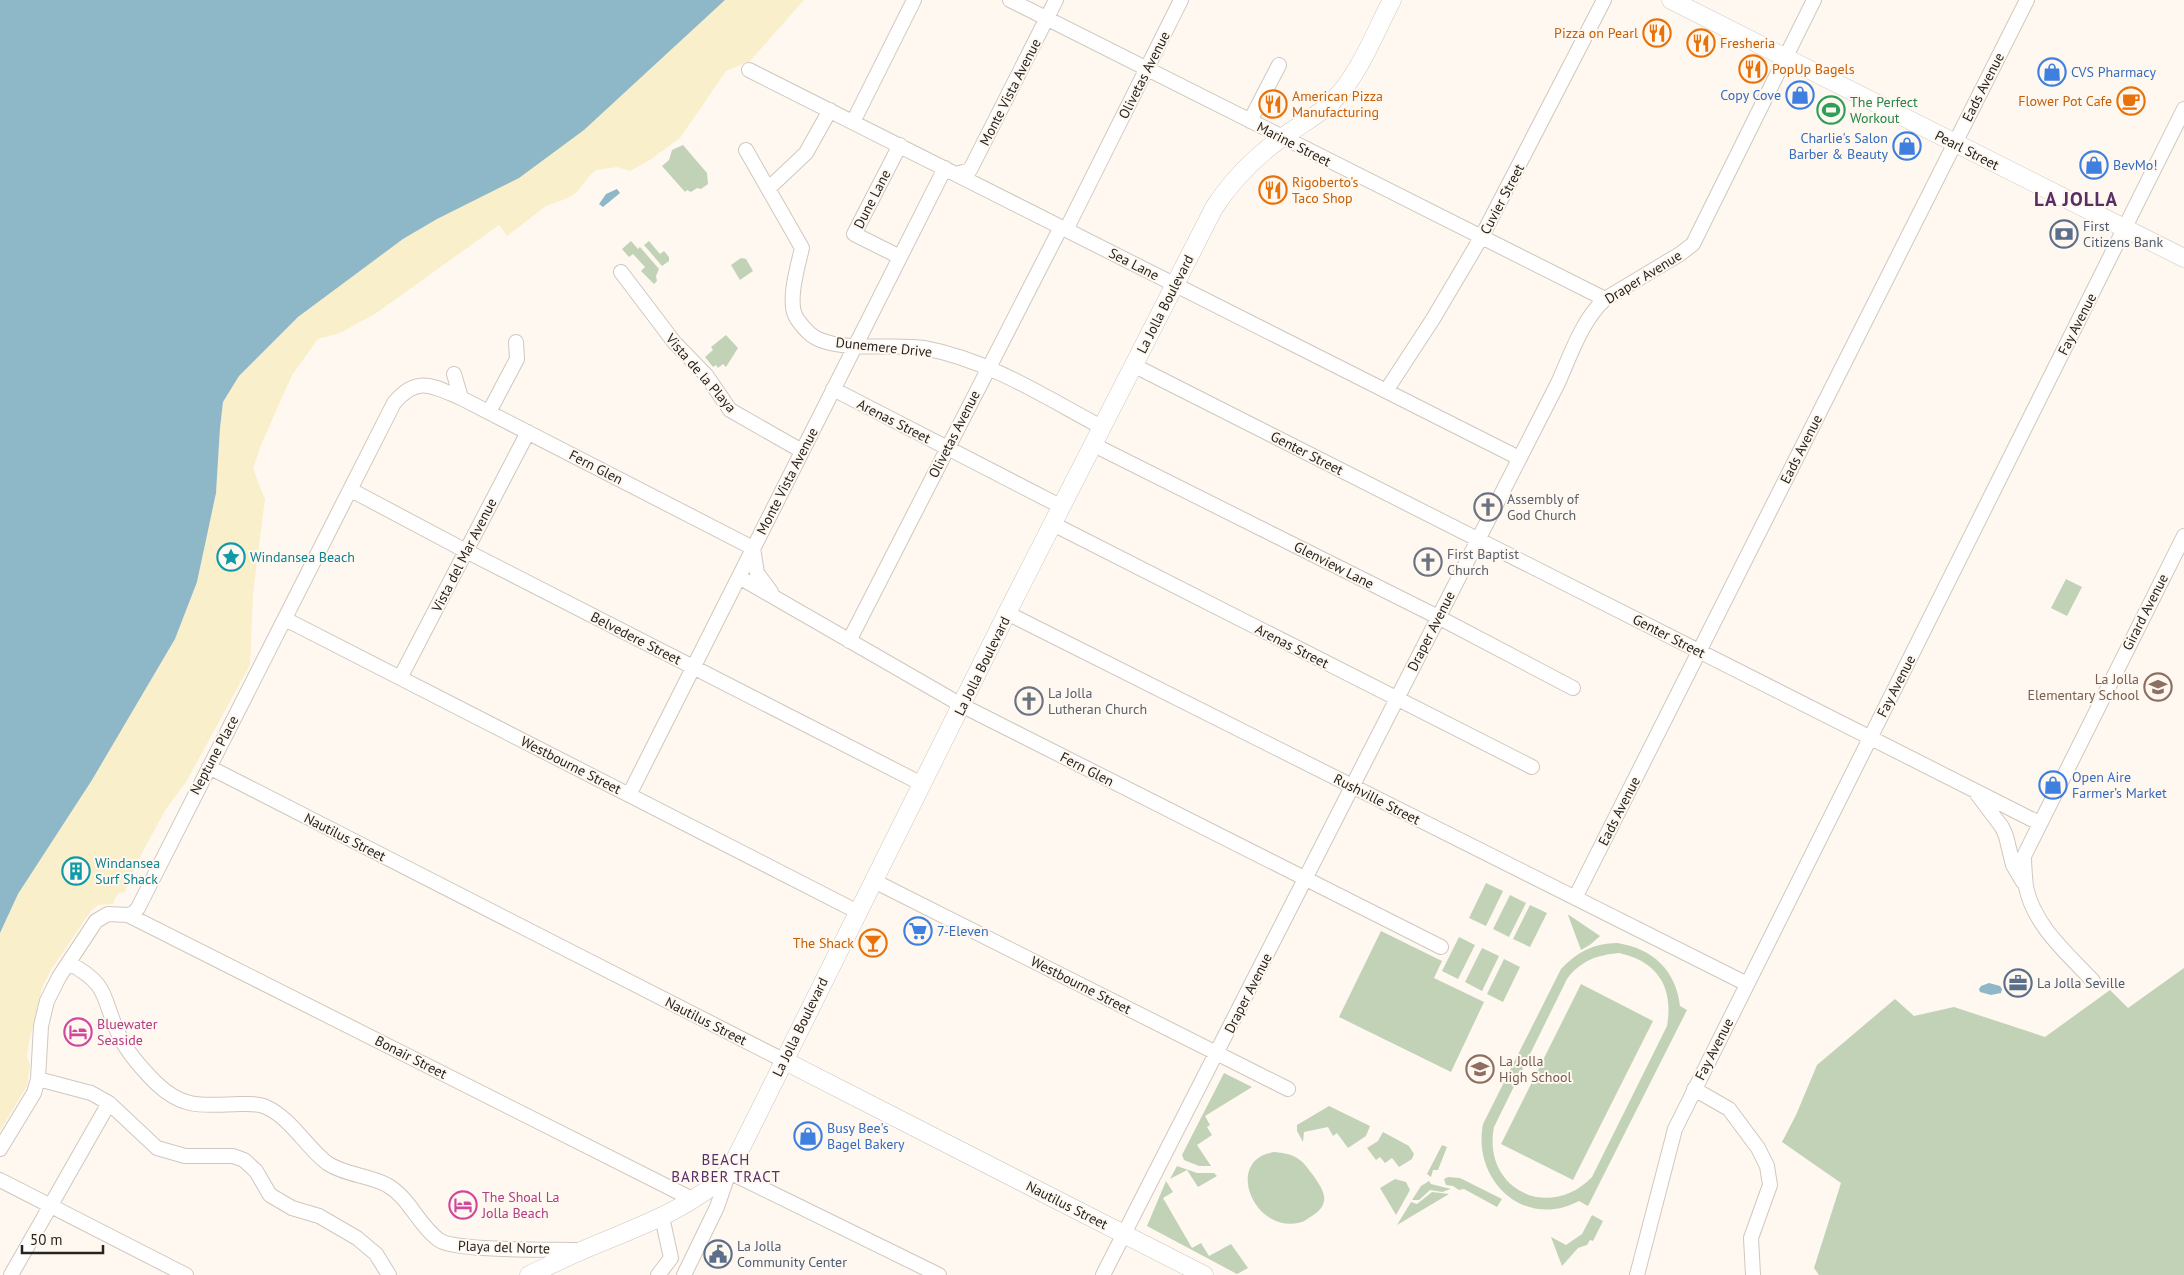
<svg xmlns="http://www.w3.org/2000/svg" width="2184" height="1275" font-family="'PT Sans',sans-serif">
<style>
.green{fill:#c1d2b7;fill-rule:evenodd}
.sand{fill:#f9efca}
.water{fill:#8eb8c7}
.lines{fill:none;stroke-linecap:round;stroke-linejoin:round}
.minor-casing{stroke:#cfc7c0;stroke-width:16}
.major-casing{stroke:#cfc7c0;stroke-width:19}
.minor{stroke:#fff;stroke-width:14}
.major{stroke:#fff;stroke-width:18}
.labels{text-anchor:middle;stroke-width:4;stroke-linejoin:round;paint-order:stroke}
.food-label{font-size:14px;fill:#c56008;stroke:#fff8f0;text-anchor:start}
.shop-label{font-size:14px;fill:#366cbe;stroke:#fff8f0;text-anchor:start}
.street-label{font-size:14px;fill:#262421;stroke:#fff8f0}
.leisure-label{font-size:14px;fill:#27864d;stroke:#fff8f0;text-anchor:start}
.service-label{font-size:14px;fill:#4e5e75;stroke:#fff8f0;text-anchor:start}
.worship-label{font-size:14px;fill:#5b616d;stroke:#fff8f0;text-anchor:start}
.culture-label{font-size:14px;fill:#0d838f;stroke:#fff8f0;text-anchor:start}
.education-label{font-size:14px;fill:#785e54;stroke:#fff8f0;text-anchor:end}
.hotel-label{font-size:14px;fill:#b23c85;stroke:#fff8f0;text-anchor:start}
.neighbourhood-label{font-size:15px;letter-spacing:1px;fill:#582e64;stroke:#fff8f0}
.district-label{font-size:19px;font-weight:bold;letter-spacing:1px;fill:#582e64;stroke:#fff8f0}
</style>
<rect width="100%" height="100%" fill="#fff8f0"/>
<path class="green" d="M683,145L707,173L708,184L701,189L697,188L691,192L687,190L685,192L662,166L669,160L672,150Z
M631,241L638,249L640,247L659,269L656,276L657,281L654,284L641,271L645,267L633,254L629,257L622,249Z
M649,241L660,254L664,251L669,257V261L662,266L644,245Z
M741,258L746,259L753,271L740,280L731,265Z
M726,335L738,348L726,367L723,364L718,368L716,365L713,367L705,357L713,350L711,347Z
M2066,579L2082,587L2067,616L2051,608Z
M1486,883L1503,891L1486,926L1469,918Z
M1510,895L1526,903L1509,937L1493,929Z
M1530,905L1547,913L1530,947L1513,939Z
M1568,915H1569L1600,936L1591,944L1581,950Z
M1381,931L1442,961L1434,978L1484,1002L1451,1072L1339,1017Z
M1459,937L1475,945L1458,979L1442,971Z
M1617,943C1652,948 1676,970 1680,1006L1687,1010L1588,1206L1579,1201C1525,1230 1472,1181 1483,1124L1561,969C1577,952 1594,943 1617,943ZM1619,953C1657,961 1674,987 1667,1026L1592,1177C1549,1222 1482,1189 1494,1127L1567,979C1580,961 1597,955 1619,953Z
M1482,948L1499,956L1482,991L1465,982Z
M1504,959L1520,967L1503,1002L1487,994Z
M2184,968V1275H1819L1814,1268L1841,1183L1782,1142L1796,1115L1817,1065L1895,999L1914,1016L1954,1007L2045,1037L2110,990L2128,1008Z
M1581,984L1653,1021L1573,1180L1501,1144Z
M1224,1073L1252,1087L1205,1116L1210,1125L1207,1127L1212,1135L1197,1145L1211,1166H1199L1184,1160L1182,1155Z
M1329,1106L1370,1126L1366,1136L1348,1148L1337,1133L1333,1136L1328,1127L1304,1132L1303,1142L1297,1131V1125Z
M1383,1132L1409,1146L1414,1154L1412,1159L1399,1167L1392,1158L1385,1163L1380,1157L1376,1160L1367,1148L1378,1141Z
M1442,1145L1447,1147L1438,1170H1433L1431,1177L1427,1174Z
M1275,1152C1283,1153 1291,1154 1297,1158C1304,1162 1308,1169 1313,1175C1324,1191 1332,1203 1312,1216C1307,1219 1304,1222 1298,1223C1252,1232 1224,1158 1275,1152Z
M1177,1166L1197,1173H1214L1217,1176L1198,1187L1187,1170L1170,1179Z
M1448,1177L1460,1178L1502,1199L1497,1207L1464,1189L1459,1190L1453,1186L1446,1185L1444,1179Z
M1395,1179L1406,1182L1410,1190L1396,1215L1380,1188Z
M1166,1181L1173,1192L1163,1198L1192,1248L1201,1243L1209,1256L1231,1244L1248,1268L1237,1274L1147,1226Z
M1429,1181L1431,1184L1451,1189L1442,1192L1430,1190L1419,1200H1412L1421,1186Z
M1432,1192L1449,1194L1397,1225L1411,1202L1417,1204Z
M1592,1215L1603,1221L1593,1241L1590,1240L1587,1245L1578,1248L1562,1266L1551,1237L1566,1245L1582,1234Z"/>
<path class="sand" d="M725,0H804L750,61L726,71L680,138L650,160L630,171L617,167L597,170L591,174L576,193L568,198L546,206L507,236L499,225L375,314L340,333L318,339L292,375L261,445L253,469L265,499L253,593L250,665L186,782L166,809L141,855L125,892L117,894L113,904L98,905L91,911L51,970L42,988L29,1042L27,1056L30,1066L27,1086L0,1131V933L18,894L92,780L175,639L197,582L216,493L220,428L223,402L239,376L298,317L403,239L584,130Z"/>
<path class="water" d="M0,0H725L584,130L519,178L437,219L403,239L298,317L239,376L223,402L220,428L216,493L197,582L175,639L92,780L18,894L0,933Z
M617,189L620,193L603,207L599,204L606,194Z
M1989,983L2000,986L2002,989L2001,993L1991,995L1980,992L1979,989L1981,986Z"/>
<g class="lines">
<g class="minor-casing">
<path id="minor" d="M1010,0L1605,299
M749,70L1519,458
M1250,121L1279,65
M853,122L914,0
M900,145L854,234L900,257
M746,150L802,248C798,265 788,299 795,315C798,322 804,328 809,333C831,354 894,343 924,348C989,360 1045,397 1103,428
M956,174L970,170L1056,0
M769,188L806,153L830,110
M1066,230L1181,0
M621,272L674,342L706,375L730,410L802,451
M1133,365L2039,823
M454,374L461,398
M833,389L1062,507
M1386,391L1433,319L1482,236L1604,0
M489,412L517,359L516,342
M1094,445L1438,617L1573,688
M351,490L466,551L922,784
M1053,524L1532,767
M753,548L757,573L771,592
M739,577L963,706L1441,947
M1007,613L1747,984
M285,619L858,912
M849,641L1061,227
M400,678L528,432
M209,767L783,1060
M1977,794L2002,827L2006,836L2013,865L2023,882
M629,795L945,168
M874,881L1288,1089
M1575,898L2027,0
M128,915L694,1200
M69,963C111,986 101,997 119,1035C127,1052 142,1069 156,1083C184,1110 204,1105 240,1104C249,1104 258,1103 266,1107C292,1119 305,1146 327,1163C345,1175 368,1175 387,1185C410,1198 418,1225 439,1240C456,1252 555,1249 581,1250
M2093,981C2068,954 2034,926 2026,887C2025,877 2024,867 2024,856L2184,536
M38,1079L91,1093L109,1103L157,1148L185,1156H233L244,1160L256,1171L270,1195L292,1208L319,1216L357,1238L376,1254L389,1275
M1694,1089L1729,1109L1758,1148L1767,1166L1770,1185L1751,1238L1753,1275
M0,1149L34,1093L38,1079L41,1026L47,1001L59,977L96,921L108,914L128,915L134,913L138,908L394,403C417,375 433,386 461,398L753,548
M0,1180L186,1275
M11,1275L109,1103
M658,1275L671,1258L662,1217
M684,1275L717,1207L729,1172L939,1275
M1103,1275L1558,383C1571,354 1582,320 1605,299L1680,254L1693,244L1814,0
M1637,1275L1675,1129L2184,109"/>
</g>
<g class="major-casing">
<path id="major" d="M1671,0L2184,258
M783,1060L1204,1275
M529,1275C547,1267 564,1258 581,1251C634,1228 686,1212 729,1172L1007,613L1214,208C1232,180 1256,156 1283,137C1299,125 1318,116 1332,102C1360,74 1374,34 1392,0"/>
</g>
<use href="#minor" class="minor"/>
<use href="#major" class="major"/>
</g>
<defs>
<g id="restaurant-ring" transform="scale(1.4375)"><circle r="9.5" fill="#fff8f0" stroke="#e8710a" stroke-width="1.5"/><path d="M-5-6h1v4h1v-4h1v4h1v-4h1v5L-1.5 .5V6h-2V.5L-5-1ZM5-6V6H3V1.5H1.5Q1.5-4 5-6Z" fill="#e8710a"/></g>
<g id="shop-ring" transform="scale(1.4375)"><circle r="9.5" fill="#fff8f0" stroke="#3f7fe0" stroke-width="1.5"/><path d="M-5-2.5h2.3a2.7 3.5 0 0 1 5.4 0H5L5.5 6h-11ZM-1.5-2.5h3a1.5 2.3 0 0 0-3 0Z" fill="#3f7fe0"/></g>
<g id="cafe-ring" transform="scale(1.4375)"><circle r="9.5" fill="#fff8f0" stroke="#e8710a" stroke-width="1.5"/><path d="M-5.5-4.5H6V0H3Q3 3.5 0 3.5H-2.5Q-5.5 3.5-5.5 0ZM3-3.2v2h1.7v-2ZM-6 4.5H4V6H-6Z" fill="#e8710a"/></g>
<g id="stadium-ring" transform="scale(1.4375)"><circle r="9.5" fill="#fff8f0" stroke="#2e9e5b" stroke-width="1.5"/><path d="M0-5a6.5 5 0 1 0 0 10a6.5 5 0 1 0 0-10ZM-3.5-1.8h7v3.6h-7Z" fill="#2e9e5b"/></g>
<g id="bank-ring" transform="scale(1.4375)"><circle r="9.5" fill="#fff8f0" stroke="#5c6f8a" stroke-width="1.5"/><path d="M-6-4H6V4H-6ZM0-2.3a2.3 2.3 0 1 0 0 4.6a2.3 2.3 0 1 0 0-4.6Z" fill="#5c6f8a"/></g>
<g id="church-ring" transform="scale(1.4375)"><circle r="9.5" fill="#fff8f0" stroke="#6b7280" stroke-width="1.5"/><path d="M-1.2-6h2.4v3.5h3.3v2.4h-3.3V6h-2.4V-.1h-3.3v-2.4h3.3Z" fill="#6b7280"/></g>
<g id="sight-ring" transform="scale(1.4375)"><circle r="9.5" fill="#fff8f0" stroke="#0f9aa8" stroke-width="1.5"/><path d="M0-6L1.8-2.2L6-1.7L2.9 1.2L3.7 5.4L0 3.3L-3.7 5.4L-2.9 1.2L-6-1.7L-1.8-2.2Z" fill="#0f9aa8"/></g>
<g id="school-ring" transform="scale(1.4375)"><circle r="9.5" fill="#fff8f0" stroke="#8d6e63" stroke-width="1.5"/><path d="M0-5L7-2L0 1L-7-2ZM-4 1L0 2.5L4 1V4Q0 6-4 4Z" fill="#8d6e63"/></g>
<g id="building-ring" transform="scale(1.4375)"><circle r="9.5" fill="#fff8f0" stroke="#0f9aa8" stroke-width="1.5"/><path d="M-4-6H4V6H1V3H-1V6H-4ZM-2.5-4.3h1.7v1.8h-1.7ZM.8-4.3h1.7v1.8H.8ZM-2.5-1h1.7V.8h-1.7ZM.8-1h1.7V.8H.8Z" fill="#0f9aa8"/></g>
<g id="supermarket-ring" transform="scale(1.4375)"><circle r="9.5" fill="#fff8f0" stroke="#3f7fe0" stroke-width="1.5"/><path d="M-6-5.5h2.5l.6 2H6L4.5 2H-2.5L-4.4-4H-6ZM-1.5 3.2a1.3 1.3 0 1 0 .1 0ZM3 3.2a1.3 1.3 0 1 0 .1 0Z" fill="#3f7fe0"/></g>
<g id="bar-ring" transform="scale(1.4375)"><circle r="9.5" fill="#fff8f0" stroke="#e8710a" stroke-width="1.5"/><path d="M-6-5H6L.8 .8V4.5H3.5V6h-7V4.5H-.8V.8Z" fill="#e8710a"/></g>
<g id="office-ring" transform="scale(1.4375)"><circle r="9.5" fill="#fff8f0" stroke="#5c6f8a" stroke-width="1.5"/><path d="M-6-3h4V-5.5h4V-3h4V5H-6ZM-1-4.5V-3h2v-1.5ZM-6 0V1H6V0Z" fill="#5c6f8a"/></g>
<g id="hotel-ring" transform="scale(1.4375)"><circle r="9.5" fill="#fff8f0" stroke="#d1479c" stroke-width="1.5"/><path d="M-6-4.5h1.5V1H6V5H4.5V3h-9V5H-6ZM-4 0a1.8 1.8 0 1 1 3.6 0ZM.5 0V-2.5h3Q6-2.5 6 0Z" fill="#d1479c"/></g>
<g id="civic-ring" transform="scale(1.4375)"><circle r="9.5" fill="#fff8f0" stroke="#5c6f8a" stroke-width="1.5"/><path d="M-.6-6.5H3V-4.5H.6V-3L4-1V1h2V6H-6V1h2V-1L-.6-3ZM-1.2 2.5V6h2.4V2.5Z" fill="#5c6f8a"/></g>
</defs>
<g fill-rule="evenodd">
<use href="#restaurant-ring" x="1657" y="33"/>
<use href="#restaurant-ring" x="1701" y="43"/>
<use href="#restaurant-ring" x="1753" y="69"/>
<use href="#shop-ring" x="2052" y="72"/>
<use href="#shop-ring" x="1800" y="95"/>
<use href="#cafe-ring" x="2131" y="101"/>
<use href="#restaurant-ring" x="1273" y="104"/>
<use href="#stadium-ring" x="1831" y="110"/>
<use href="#shop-ring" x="1907" y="146"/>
<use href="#shop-ring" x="2094" y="165"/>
<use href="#restaurant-ring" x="1273" y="190"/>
<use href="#bank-ring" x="2064" y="234"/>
<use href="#church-ring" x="1488" y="507"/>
<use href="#sight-ring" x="231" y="557"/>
<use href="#church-ring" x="1428" y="562"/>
<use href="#school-ring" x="2158" y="687"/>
<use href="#church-ring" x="1029" y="701"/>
<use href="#shop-ring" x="2053" y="785"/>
<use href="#building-ring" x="76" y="871"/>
<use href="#supermarket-ring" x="918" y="931"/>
<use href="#bar-ring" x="873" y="943"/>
<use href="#office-ring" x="2018" y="983"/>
<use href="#hotel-ring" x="78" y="1032"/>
<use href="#school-ring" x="1480" y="1069"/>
<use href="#shop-ring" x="808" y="1136"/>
<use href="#hotel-ring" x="463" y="1205"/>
<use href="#civic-ring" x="718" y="1254"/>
</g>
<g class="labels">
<g class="food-label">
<text x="1638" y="38" text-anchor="end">Pizza on Pearl</text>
<text x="1720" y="48">Fresheria</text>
<text x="1772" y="74">PopUp Bagels</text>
<text x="1292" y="101">American Pizza<tspan x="1292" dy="16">Manufacturing</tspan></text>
<text x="2112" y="106" text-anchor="end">Flower Pot Cafe</text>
<text x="1292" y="187">Rigoberto's<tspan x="1292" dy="16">Taco Shop</tspan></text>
<text x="854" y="948" text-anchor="end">The Shack</text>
</g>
<g class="shop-label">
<text x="2071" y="77">CVS Pharmacy</text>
<text x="1781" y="100" text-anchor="end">Copy Cove</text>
<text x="1888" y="143" text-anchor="end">Charlie's Salon<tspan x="1888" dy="16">Barber &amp; Beauty</tspan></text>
<text x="2113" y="170">BevMo!</text>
<text x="2072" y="782">Open Aire<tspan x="2072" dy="16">Farmer’s Market</tspan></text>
<text x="937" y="936">7-Eleven</text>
<text x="827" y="1133">Busy Bee's<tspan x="827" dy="16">Bagel Bakery</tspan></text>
</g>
<g class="street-label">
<text transform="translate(1144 75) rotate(-63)" y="5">Olivetas Avenue</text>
<text transform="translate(1983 87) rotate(-63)" y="5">Eads Avenue</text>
<text transform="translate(1010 92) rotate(-63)" y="5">Monte Vista Avenue</text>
<text transform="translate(1294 144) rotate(27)" y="5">Marine Street</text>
<text transform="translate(1967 150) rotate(27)" y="5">Pearl Street</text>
<text transform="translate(872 199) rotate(-63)" y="5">Dune Lane</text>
<text transform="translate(1502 199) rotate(-62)" y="5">Cuvier Street</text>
<text transform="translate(1134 264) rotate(27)" y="5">Sea Lane</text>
<text transform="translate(1643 277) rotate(-32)" y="5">Draper Avenue</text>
<text transform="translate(1165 304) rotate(-63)" y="5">La Jolla Boulevard</text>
<text transform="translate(2077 324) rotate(-63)" y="5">Fay Avenue</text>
<text transform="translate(884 347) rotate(6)" y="5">Dunemere Drive</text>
<text transform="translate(701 373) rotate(49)" y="5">Vista de la Playa</text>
<text transform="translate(894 421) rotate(27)" y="5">Arenas Street</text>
<text transform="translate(954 434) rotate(-63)" y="5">Olivetas Avenue</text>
<text transform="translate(1801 449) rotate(-63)" y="5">Eads Avenue</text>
<text transform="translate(1307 453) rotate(27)" y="5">Genter Street</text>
<text transform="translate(596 467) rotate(27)" y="5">Fern Glen</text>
<text transform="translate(787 481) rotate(-63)" y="5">Monte Vista Avenue</text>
<text transform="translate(464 555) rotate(-63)" y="5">Vista del Mar Avenue</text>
<text transform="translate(1334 565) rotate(27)" y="5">Glenview Lane</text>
<text transform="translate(2145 612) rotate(-63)" y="5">Girard Avenue</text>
<text transform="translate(1431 631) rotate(-63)" y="5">Draper Avenue</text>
<text transform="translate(1669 636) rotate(27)" y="5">Genter Street</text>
<text transform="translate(636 638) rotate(27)" y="5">Belvedere Street</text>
<text transform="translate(1292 646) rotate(27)" y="5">Arenas Street</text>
<text transform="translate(982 666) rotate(-64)" y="5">La Jolla Boulevard</text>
<text transform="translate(1896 686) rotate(-63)" y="5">Fay Avenue</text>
<text transform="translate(214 755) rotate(-62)" y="5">Neptune Place</text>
<text transform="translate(571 765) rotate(27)" y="5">Westbourne Street</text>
<text transform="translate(1087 769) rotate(27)" y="5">Fern Glen</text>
<text transform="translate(1377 799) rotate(27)" y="5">Rushville Street</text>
<text transform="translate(1619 811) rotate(-63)" y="5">Eads Avenue</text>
<text transform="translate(345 837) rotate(27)" y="5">Nautilus Street</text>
<text transform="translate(1081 985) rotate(27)" y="5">Westbourne Street</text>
<text transform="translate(1248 993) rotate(-63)" y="5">Draper Avenue</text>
<text transform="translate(706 1021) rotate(27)" y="5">Nautilus Street</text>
<text transform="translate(800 1027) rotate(-64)" y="5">La Jolla Boulevard</text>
<text transform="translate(1714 1049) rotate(-63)" y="5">Fay Avenue</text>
<text transform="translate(411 1057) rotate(27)" y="5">Bonair Street</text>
<text transform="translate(1067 1205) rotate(27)" y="5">Nautilus Street</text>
<text transform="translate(504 1247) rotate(2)" y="5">Playa del Norte</text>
</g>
<g class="leisure-label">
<text x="1850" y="107">The Perfect<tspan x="1850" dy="16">Workout</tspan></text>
</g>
<g class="service-label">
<text x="2083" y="231">First<tspan x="2083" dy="16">Citizens Bank</tspan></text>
<text x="2037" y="988">La Jolla Seville</text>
<text x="737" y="1251">La Jolla<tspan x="737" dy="16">Community Center</tspan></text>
</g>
<g class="worship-label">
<text x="1507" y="504">Assembly of<tspan x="1507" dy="16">God Church</tspan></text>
<text x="1447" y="559">First Baptist<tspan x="1447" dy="16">Church</tspan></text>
<text x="1048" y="698">La Jolla<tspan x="1048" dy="16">Lutheran Church</tspan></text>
</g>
<g class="culture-label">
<text x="250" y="562">Windansea Beach</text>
<text x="95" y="868">Windansea<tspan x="95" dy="16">Surf Shack</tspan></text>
</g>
<g class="education-label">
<text x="2139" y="684">La Jolla<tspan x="2139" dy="16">Elementary School</tspan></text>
<text x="1499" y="1066" text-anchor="start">La Jolla<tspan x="1499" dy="16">High School</tspan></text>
</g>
<g class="hotel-label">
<text x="97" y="1029">Bluewater<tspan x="97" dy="16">Seaside</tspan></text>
<text x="482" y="1202">The Shoal La<tspan x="482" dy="16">Jolla Beach</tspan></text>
</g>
<g class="neighbourhood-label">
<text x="726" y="1165">BEACH<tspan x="726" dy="17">BARBER TRACT</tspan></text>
</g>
<g class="district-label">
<text x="2076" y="206">LA JOLLA</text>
</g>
</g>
<path d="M22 1245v8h81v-8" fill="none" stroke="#262421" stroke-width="2.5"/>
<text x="30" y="1245" font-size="15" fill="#262421" stroke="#fff8f0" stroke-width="4" paint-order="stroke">50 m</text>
</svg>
